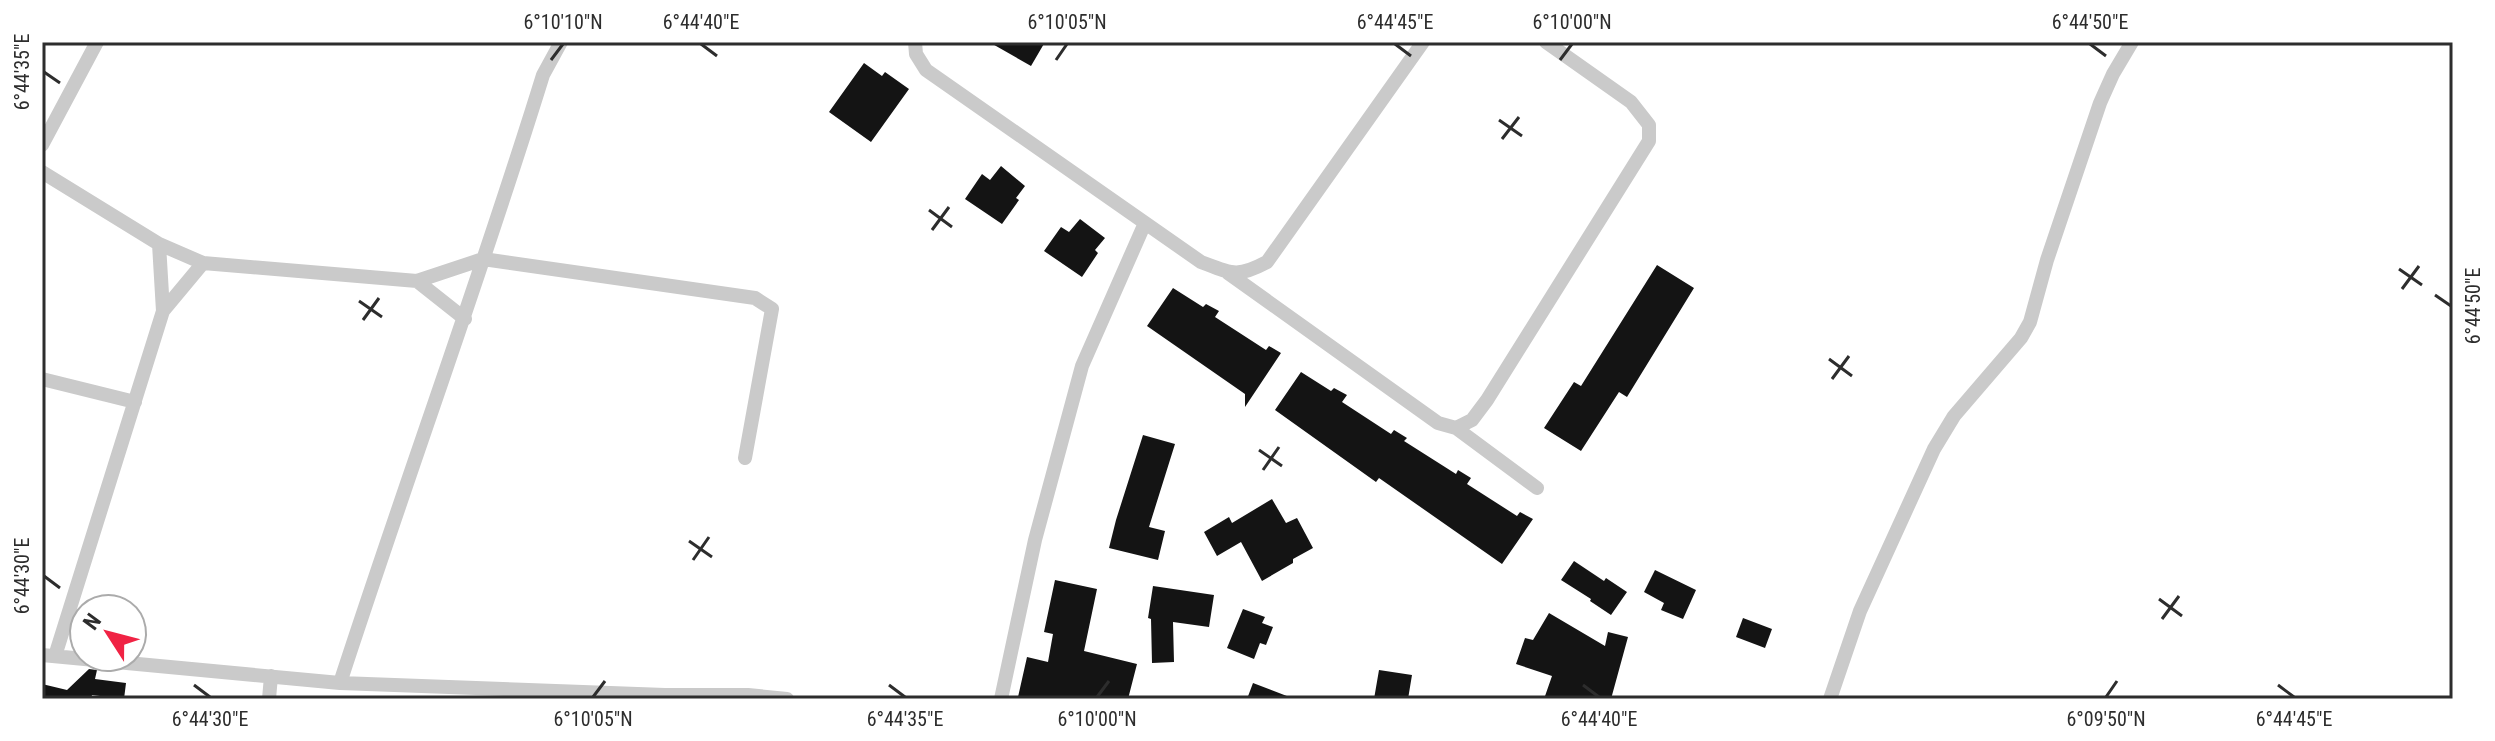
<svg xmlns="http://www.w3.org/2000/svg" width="2495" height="741" font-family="'Roboto Condensed',sans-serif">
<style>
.building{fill:#141414}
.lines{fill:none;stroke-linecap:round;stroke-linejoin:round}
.street{stroke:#cacaca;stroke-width:14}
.ticks{fill:none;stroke:#2d2d2d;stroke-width:3}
.neatline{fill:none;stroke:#2d2d2d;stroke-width:3}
.ticks-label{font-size:20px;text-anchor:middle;fill:#2d2d2d}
</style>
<rect width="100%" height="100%" fill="#fff"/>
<path class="building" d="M989,42H1045L1031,66Z
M864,63L882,76L885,72L909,89L871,142L829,112Z
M1001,166L1025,186L1016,198L1019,200L1002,224L965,199L982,174L990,180Z
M1080,219L1105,238L1095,250L1098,253L1082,277L1044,251L1061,227L1069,232Z
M1657,265L1694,288L1627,397L1619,392L1581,451L1544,428L1574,382L1581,386Z
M1173,288L1203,307L1206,304L1219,311L1215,317L1266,350L1269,346L1281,353L1245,407V394L1147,326Z
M1301,372L1331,391L1334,388L1347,395L1342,402L1391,434L1394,430L1407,438L1404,441L1456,474L1458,470L1471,478L1467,484L1517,516L1520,512L1533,519L1502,564L1379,478L1376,482L1275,410Z
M1143,435L1175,444L1149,527L1165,531L1158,560L1109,548L1116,520Z
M1272,499L1286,523L1297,518L1313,548L1293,559V563L1262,581L1241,542L1217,556L1204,532L1229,517L1232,523Z
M1574,561L1604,581L1606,578L1627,592L1611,615L1590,601L1591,599L1561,580Z
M1655,570L1696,590L1683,619L1661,610L1664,603L1644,592Z
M1055,580L1097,589L1084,651L1137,664L1128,699L1018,697L1027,657L1048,662L1053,634L1044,632Z
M1153,586L1214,595L1209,627L1173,622L1174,662L1152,663L1151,619L1148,618Z
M1243,609L1265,617L1262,623L1273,627L1266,645L1260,643L1254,659L1227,648Z
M1549,613L1605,646L1608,632L1628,637L1611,699H1544L1552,676L1516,664L1525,638L1533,640Z
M1743,618L1772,629L1765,648L1736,637Z
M89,669L97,670L95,679L126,683L124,699L92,695L91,699H42V684L67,690Z
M1379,670L1412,675L1408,699H1374Z
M1253,683L1292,698L1291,699H1247Z"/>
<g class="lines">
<path class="street" d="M915,42L916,54L926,70L1201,262C1232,274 1237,278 1267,262L1423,42
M42,145L97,42
M42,172L159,244L203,263L417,281L465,319
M1228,273L1438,423L1456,428L1537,488
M417,281L483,259L755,298L772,309L745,458
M163,311L203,263
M42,379L135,402
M1456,428L1472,420L1487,400L1649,141V125L1631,102L1546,42
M42,655L340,683L665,695H748L787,699
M55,656L163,311L159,244
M340,683C406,480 480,279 543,75L561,42
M269,699L271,676
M1001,699L1035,540L1082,366L1145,223
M1830,699L1860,611L1934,449L1954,416L2021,338L2030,322L2047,260L2100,103L2113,74L2132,42"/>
</g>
<path class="ticks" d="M701,44L717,56M1395,44L1411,56M2090,44L2106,56M551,60L563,44M1056,60L1067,44M1560,60L1572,44M44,72L60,83M1499,120L1522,136M1502,139L1519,117M929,210L952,227M932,230L949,207M2399,269L2422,285M2402,289L2419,266M2435,295L2451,306M359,301L382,317M363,320L379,298M1829,359L1852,376M1832,379L1849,356M1259,450L1282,466M1263,470L1279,447M689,541L712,557M693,560L709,537M44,576L60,588M2159,599L2182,616M2162,619L2179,596M194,685L210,697M889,685L905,697M1583,685L1599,697M2278,685L2294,697M593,697L605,681M1097,697L1109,681M2106,697L2117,681"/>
<rect width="2495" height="741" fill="none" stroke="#ffffff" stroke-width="88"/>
<g transform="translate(108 633) rotate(306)"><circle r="38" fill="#ffffff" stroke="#ababab" stroke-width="2"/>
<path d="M0-6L14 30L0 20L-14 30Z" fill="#f02344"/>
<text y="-12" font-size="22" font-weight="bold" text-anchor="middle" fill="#2d2d2d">N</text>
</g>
<rect x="44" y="44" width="2407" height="653" class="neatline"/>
<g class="ticks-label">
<text x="563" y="29">6°10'10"N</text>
<text x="701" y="29">6°44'40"E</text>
<text x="1067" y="29">6°10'05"N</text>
<text x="1395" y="29">6°44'45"E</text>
<text x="1572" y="29">6°10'00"N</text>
<text x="2090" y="29">6°44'50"E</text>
<text transform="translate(22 72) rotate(-90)" y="7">6°44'35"E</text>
<text transform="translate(2473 306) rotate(-90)" y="7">6°44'50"E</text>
<text transform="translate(22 576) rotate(-90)" y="7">6°44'30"E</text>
<text x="210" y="726">6°44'30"E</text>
<text x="593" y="726">6°10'05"N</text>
<text x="905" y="726">6°44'35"E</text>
<text x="1097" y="726">6°10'00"N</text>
<text x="1599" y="726">6°44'40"E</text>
<text x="2106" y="726">6°09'50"N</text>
<text x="2294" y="726">6°44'45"E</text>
</g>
</svg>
